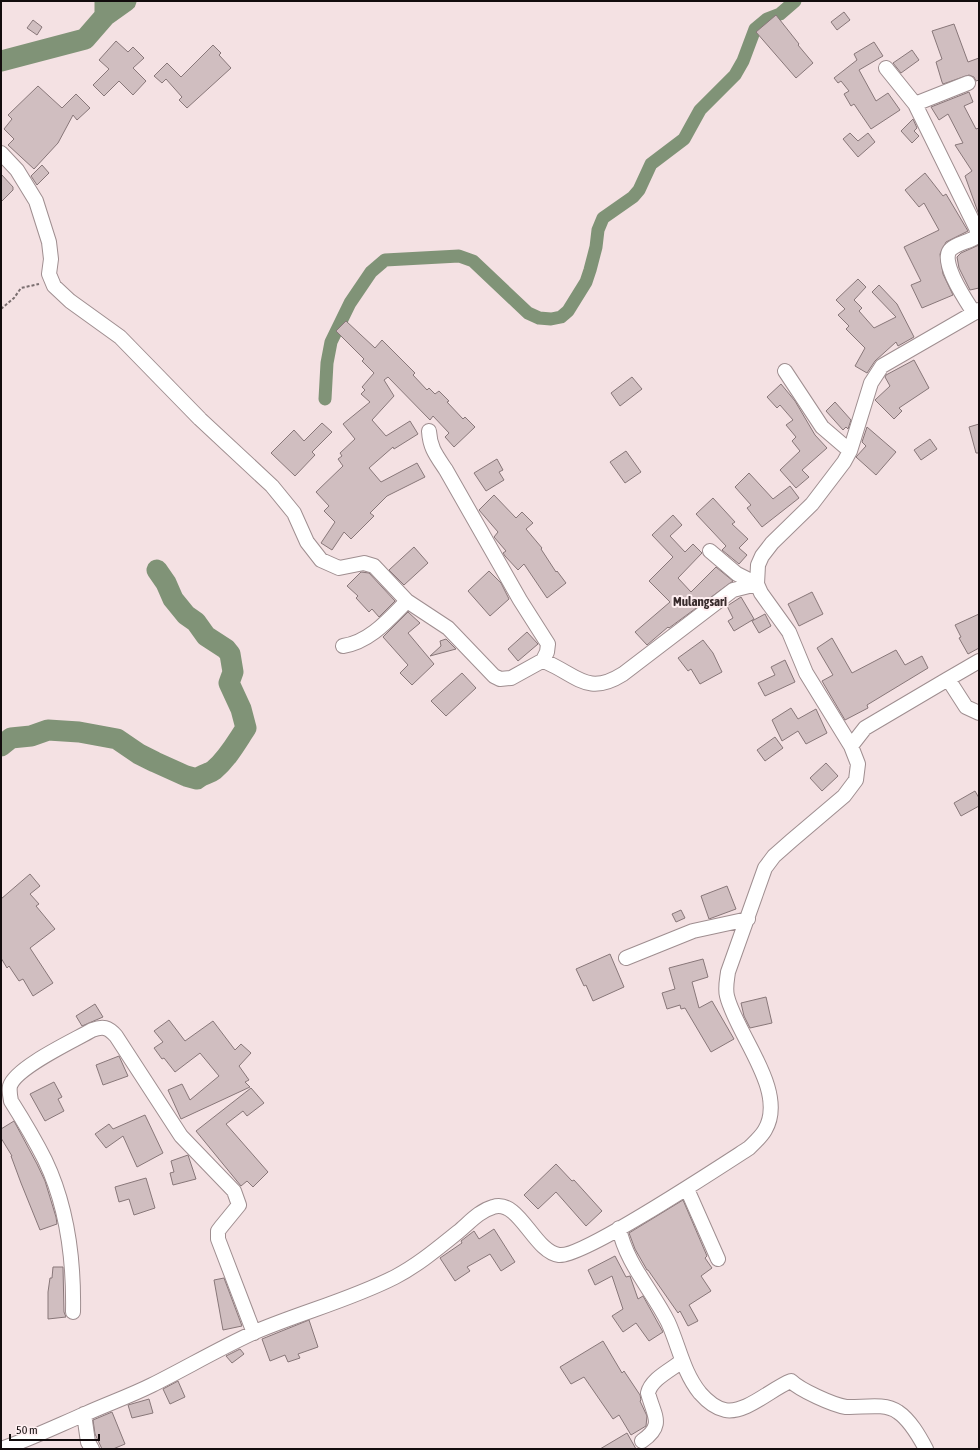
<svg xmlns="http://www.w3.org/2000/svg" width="980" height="1450" font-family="'Asap Condensed',sans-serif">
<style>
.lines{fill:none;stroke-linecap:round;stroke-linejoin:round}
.canal{stroke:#809377;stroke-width:13}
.river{stroke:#809377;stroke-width:21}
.building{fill:#d0bec0;stroke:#887779}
.minor-casing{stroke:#9f8e90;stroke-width:16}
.path{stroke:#7b6f70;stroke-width:2;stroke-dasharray:3 2;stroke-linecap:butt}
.minor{stroke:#fff;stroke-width:14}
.labels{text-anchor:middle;stroke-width:4;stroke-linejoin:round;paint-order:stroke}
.quarter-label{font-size:13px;font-weight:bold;fill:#382b2c;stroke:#ffeff1}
</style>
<rect width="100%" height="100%" fill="#f4e1e3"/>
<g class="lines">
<path class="canal" d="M325,399L327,363L331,342L350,303L371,272L385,260L459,256L473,261L528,313L539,318L551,319L561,317L568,311L586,282L590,270L596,247L598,230L603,218L633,197L639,190L651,164L684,139L700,110L735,75L743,61L755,29L767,19L780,14L795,1"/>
<path class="river" d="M105,16L126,1
M1,61L85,39L105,16V1
M1,746L11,738L31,736L48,730L79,732L117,739L139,754L155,762L186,776L197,779C202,774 209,774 214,770C228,758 236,743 246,728L241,709L229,683L233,672L230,654L226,649L206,636L196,622L186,615L173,599L166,583L157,570"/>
</g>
<path class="building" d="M844,12L850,20L837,30L831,22Z
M776,15L799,44L798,45L813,63L796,78L756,32Z
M33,20L42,27L37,35L27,28Z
M954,24L968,62L979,58V80L976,81L974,77L969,75L943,84L942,82L936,62L942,59L932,31Z
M116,41L128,52L133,47L144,58L133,68L146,81L133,95L119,81L104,96L93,85L109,69L99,60Z
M874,42L883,56L859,70L876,101L888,93L900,110L871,129L854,104L851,106L844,94L849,91L841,81L838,83L834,78L857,60L854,54Z
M213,45L221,53L219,55L231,68L187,108L179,100L182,97L166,79L162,83L154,76L167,63L181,77Z
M912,50L919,60L901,73L893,63Z
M38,86L62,108L76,94L90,108L77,120L73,115L58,143L34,169L8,145L14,139L4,129L12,119L8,115Z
M969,92L973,102L964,106L976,129L979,128V215L965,176L972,171L955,145L963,143L948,114L939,120L931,107Z
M913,119L917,128L914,131L919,136L912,143L901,131Z
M850,133L858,141L868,133L875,142L858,157L843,139Z
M42,165L49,173L37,185L31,176Z
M925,173L943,196L946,194L968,231L946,242L940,254L943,274L953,295L922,308L911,285L921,281L904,247L939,230L924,203L919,207L905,190Z
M1,174L13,187V190L1,202Z
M979,245V288L970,290L959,268L957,257L961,253Z
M858,279L866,287L854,300L862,308L859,311L874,328L896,317L872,292L879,285L897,304L914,337L898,346L896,342L875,361L867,373L855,366L865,348L846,329L849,326L838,315L845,309L836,300Z
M346,321L375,348L382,340L415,373L413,375L427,390L429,388L435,394L439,391L449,401L447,402L463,419L465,417L475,427L454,447L445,437L449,433L433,416L430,420L388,377L384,380L394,396L372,420L386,436L410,421L418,434L394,449L393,447L369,468L381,482L417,463L425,477L387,496L370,513L374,516L351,539L344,532L332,550L321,543L335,522L324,511L329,506L316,492L343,466L338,459L342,456L340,453L355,439L343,424L370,402L361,394L365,390L362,387L374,373L362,361L364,359L336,331Z
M914,360L929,388L899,408L902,411L894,419L875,400L890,386L885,377L886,375Z
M632,377L642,389L620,406L611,393Z
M781,384L795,401L815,435L827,448L802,470L809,477L796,488L780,470L800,451L792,441L796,437L786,425L793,420L780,405L777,408L767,397Z
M835,402L851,420L848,429L846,427L843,430L826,411Z
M322,423L332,432L312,452L315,455L295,476L271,453L294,430L304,441Z
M979,424V453H976L969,427Z
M867,427L896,452L876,475L856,457L866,446L862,442Z
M930,439L937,449L921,460L914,450Z
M626,451L641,472L625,483L610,462Z
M497,459L503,470L499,472L504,480L486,491L474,473Z
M749,473L773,499L790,486L799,498L762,527L747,508L751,505L735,487Z
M494,495L516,518L522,512L533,523L526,529L542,548L541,549L556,572L557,571L566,583L547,598L524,564L518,570L505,556L503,553L506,551L494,537L498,532L479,510Z
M713,498L735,522L732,524L748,539L739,548L747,555L739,564L722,550L726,546L696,514Z
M673,515L682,525L670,536L685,552L693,544L702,553L678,578L691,592L716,567L733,581L669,628L668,627L647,645L635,632L670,602L649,581L673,557L652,535Z
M414,547L428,563L404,585L389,570Z
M489,571L501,583L509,599L490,616L468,591Z
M361,572L369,573L395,601L379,617L372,609L369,612L356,598L358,596L347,586Z
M812,592L823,614L799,626L788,604Z
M741,597L754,619L734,631L728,621L733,618L727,606Z
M408,612L420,623L408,633L434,664L412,685L400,673L408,665L383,637Z
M765,614L771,626L759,633L752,621Z
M979,614V648L968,654L959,638L961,637L955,625Z
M527,632L538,644L518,661L508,649Z
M832,638L852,673L896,650L905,665L922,656L928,668L867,705L868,708L845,720L822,681L833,675L817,648Z
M446,639L456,649L430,656L441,646L440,641Z
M703,640L713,653L722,672L700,684L691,669L688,671L678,658Z
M785,660L795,682L765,696L758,683L775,675L771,667Z
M462,673L476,688L446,716L431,701Z
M791,708L798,719L816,709L827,733L806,744L798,731L782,741L772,720Z
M775,737L783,748L765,761L757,750Z
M826,763L838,776L822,791L810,778Z
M975,791L979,798V806L961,816L954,803Z
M30,874L40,886L30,894L39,904L36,906L55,929L30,948L53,983L33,996L23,979L19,981L9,966L7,968L1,958V899Z
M727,886L736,909L709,919L701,896Z
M681,910L685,918L676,922L672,914Z
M610,954L624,987L593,1001L586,985L584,986L576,969Z
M703,959L708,977L692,982L699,1008L712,1001L734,1039L711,1052L685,1008L681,1009L680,1005L667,1009L662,993L675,989L669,968Z
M766,997L772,1023L750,1028L744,1016L741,1003Z
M95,1004L103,1017L82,1026L76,1016Z
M169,1020L185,1041L213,1021L235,1050L241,1044L251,1053L239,1066L249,1080L245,1082L250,1087L181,1119L168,1090L182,1084L190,1100L219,1076L200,1053L175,1072L164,1058L162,1059L154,1048L163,1042L154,1031Z
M119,1056L128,1076L103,1085L96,1065Z
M54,1082L62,1097L58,1099L64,1111L45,1121L30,1094Z
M251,1088L264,1103L247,1116L243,1111L226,1124L268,1172L253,1187L247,1181L241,1186L196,1131Z
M145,1115L163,1153L137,1167L123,1136L106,1148L95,1134L109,1124L113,1129Z
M14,1121L37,1164L45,1181L56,1217L57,1224L40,1230L21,1183L11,1156H12L1,1138V1129Z
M188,1155L196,1179L173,1185L170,1173L174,1172L171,1161Z
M556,1164L572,1181L574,1180L602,1211L586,1226L556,1192L538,1209L524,1195Z
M146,1178L155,1208L134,1215L129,1199L119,1202L115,1187Z
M683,1200L707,1256L705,1258L712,1268L701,1276L711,1291L689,1305L698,1321L688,1326L680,1311L678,1313L648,1270H647L635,1249L629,1233Z
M494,1229L515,1262L501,1271L490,1254L467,1267L470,1271L455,1281L440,1258L462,1243L461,1241L474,1231L479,1239Z
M615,1256L626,1277L630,1276L638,1299L643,1296L663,1332L649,1341L636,1323L623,1332L612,1316L623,1309L612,1276L595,1285L588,1270Z
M53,1267H63L64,1312L66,1317L48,1319V1292L50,1278H52Z
M224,1278L242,1326L223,1330L214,1280Z
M309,1320L318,1347L298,1354L300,1358L288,1362L285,1355L270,1361L262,1339Z
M603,1341L622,1373L624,1371L640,1395L641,1400L640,1401L647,1416L646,1426L631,1435L619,1415L613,1419L584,1377L571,1384L560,1367Z
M240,1349L244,1354L232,1363L226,1356Z
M178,1381L185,1397L170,1404L163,1389Z
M149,1399L153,1413L132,1418L128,1405Z
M112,1412L125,1444L113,1449H102L95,1434L93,1420Z
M627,1433L636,1449H600Z"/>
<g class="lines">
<g class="minor-casing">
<path id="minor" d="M886,68L915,104L977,230L976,237C968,242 958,243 951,249C938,260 967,302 974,313
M915,104L968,83
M1,153L17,170L36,201L49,242L51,259L49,274L54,286L70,301L120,337L200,419L272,486L294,513L307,542L321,560L339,568L364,563L374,566L407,601L448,628L494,676L500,679L511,678L540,662H546C578,676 588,696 623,674L733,590L757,584
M785,371L822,427L850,451
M429,431C430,448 436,455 446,470L520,600L548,644L547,652L542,662
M710,551L737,574L757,584
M343,646C370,642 389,619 407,601
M948,679L979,661
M851,746L865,728L948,679L966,707L979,713
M626,958L693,931L748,919
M687,1189L718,1259
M619,1228C626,1263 652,1290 668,1322C679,1346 683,1372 700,1393C707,1401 715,1408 725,1410C746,1414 772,1388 791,1381C800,1390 833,1405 846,1407C862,1408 884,1402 898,1412C910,1420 919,1436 926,1449
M73,1312C74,1260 68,1208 45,1160C35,1140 23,1120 11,1101C10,1096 9,1091 10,1086C16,1067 75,1040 92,1030C103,1026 108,1027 116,1036L181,1136L234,1191L239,1205L221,1227L218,1231V1239L254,1333
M84,1414L88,1442L92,1449
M642,1441C665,1425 654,1416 648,1393C651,1379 671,1370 682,1361
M1,1449C30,1439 57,1426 85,1414C107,1404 130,1396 152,1385C186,1368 220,1348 255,1332C302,1312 350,1300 395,1277C418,1265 438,1248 458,1232C469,1223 479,1211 493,1207C519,1198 534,1252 559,1255C582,1258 721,1166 749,1148C754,1143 761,1137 765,1130C788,1091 736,1034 727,996C725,988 727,980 728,972L765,868L774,856L791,841L844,796L856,780L858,764L851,746L806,673L789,632L761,593L757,584L758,565L762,556L772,543L812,504L844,462L850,451L871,383L882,366L979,310"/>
</g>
<path class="path" d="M1,309L14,298L21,288L39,284"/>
<use href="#minor" class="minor"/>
</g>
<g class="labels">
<g class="quarter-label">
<text x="700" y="606">Mulangsari</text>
</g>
</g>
<rect width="980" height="1450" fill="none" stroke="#120c0d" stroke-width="4"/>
<path d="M10 1434v6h89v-6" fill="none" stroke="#120c0d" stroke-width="2"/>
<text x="16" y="1434" font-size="12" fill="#120c0d" stroke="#ffeff1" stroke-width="3" paint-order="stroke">50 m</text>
</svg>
